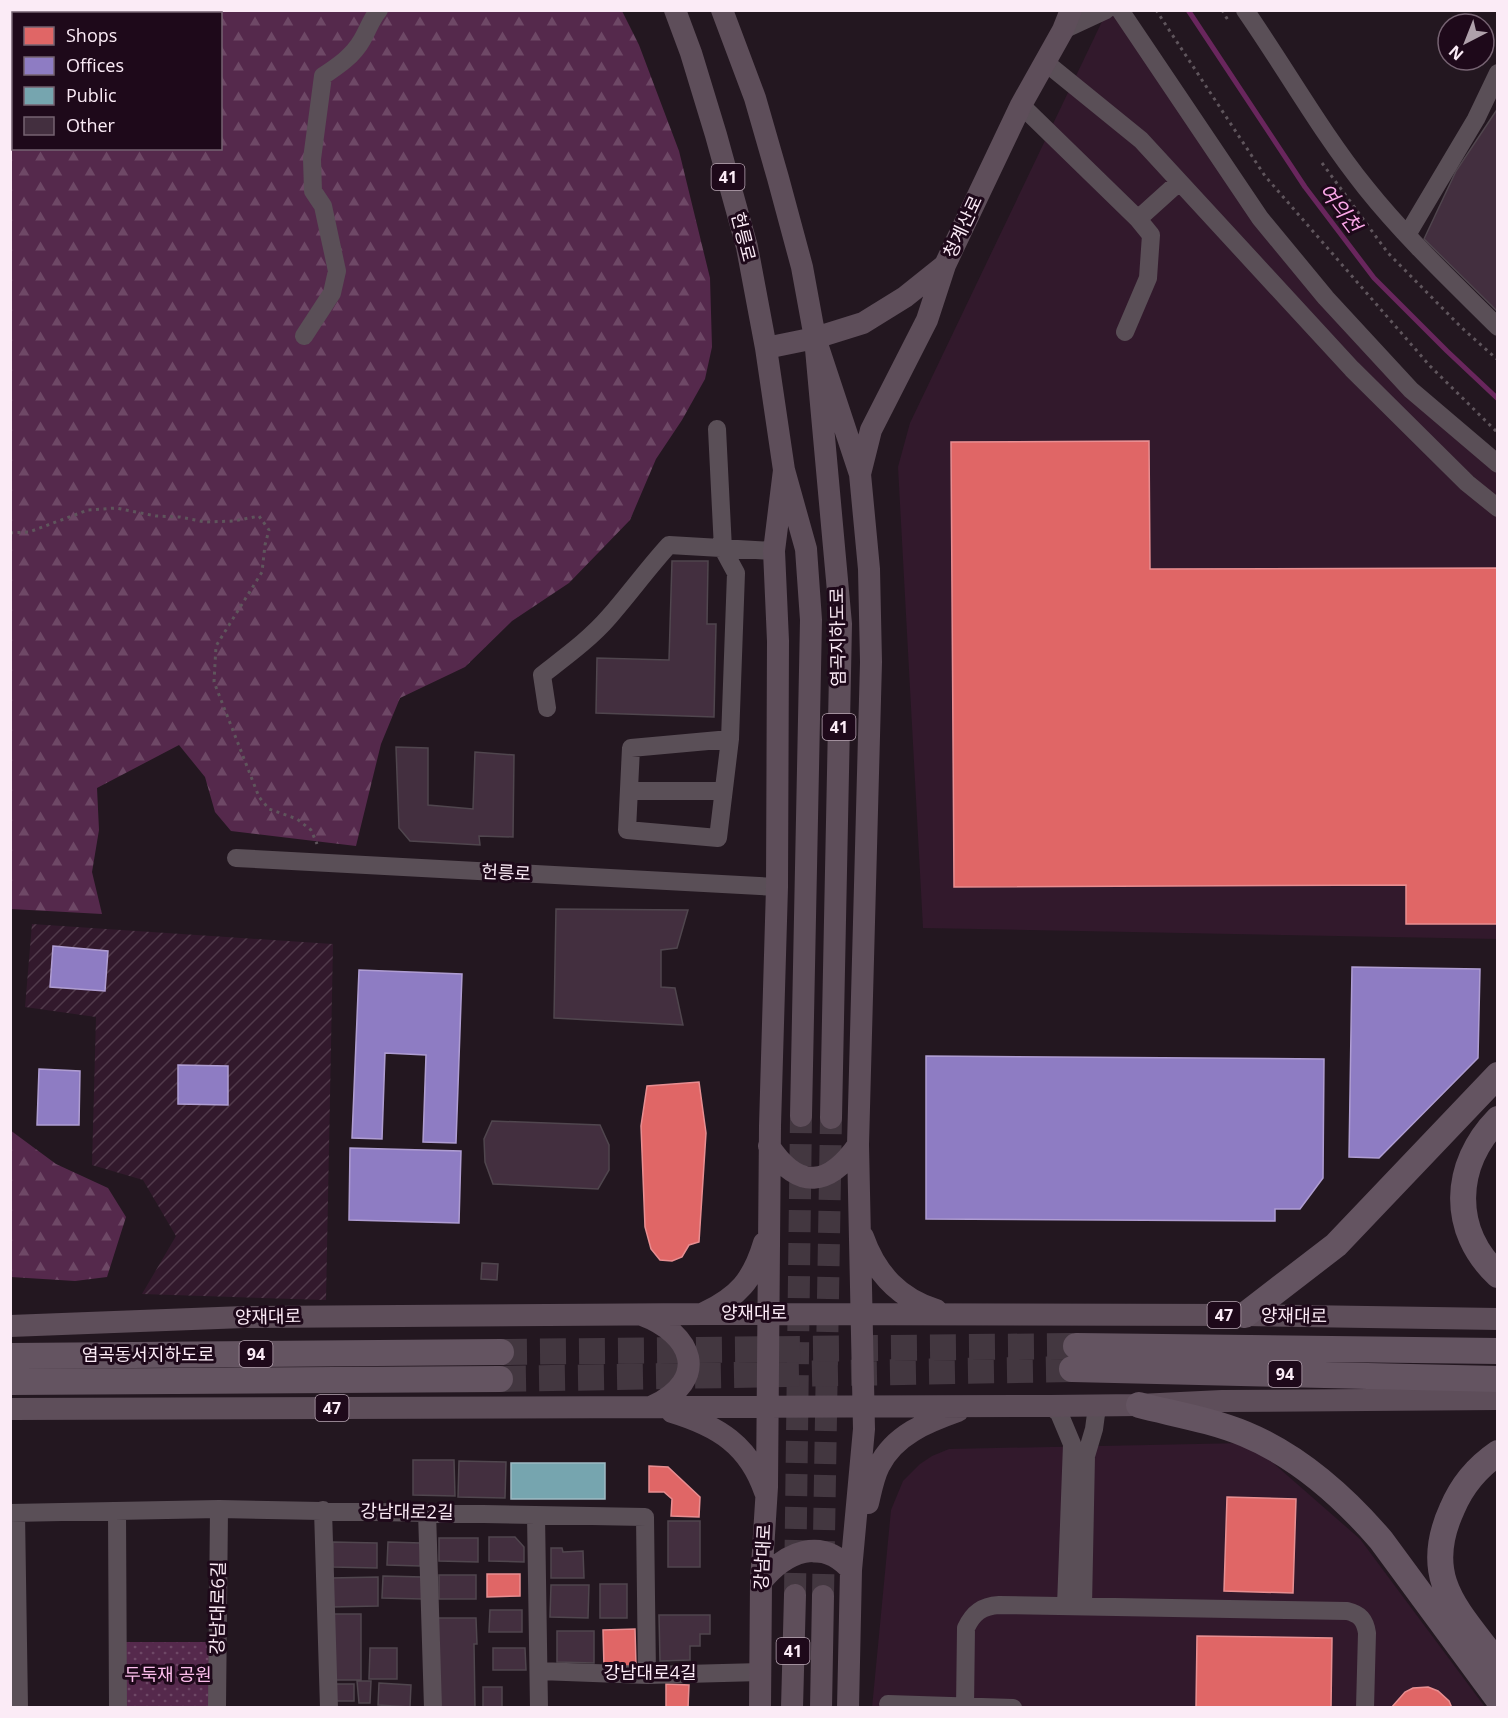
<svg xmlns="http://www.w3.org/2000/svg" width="1508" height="1718" font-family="'Open Sans','Noto Sans KR',sans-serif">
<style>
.built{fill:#32192c}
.industrial{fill:url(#industrial-furrows)}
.forest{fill:url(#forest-firs);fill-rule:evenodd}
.park{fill:url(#park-dots)}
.shops{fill:#e06666;stroke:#e88e91;stroke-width:1.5}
.offices{fill:#8e7cc3;stroke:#af9dd2;stroke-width:1.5}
.public{fill:#76a5af;stroke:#9ebac4;stroke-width:1.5}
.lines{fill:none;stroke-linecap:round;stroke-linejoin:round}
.stream{stroke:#69265d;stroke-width:5}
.building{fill:#432f3f;stroke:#50464e;stroke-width:1.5}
.major-tunnel{stroke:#433740;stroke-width:22;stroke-dasharray:22 11;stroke-linecap:butt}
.highway-tunnel{stroke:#433740;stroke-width:26;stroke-dasharray:26 13;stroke-linecap:butt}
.path{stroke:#5f555c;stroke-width:3;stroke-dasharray:3 4.5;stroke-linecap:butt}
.minor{stroke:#5a4f57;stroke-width:18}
.major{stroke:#5e4e5a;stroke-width:22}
.highway{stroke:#645461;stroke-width:26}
.labels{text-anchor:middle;stroke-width:6;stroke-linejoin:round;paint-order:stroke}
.shield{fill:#1e091a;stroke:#b9a7b4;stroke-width:1.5}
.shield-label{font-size:16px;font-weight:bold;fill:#fbebf6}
.street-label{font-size:18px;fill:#fbebf6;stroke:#1e091a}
.park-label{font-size:18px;fill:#fdbeed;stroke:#1e091a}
.water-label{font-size:20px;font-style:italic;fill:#fba8e8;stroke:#1e091a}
</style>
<defs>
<pattern id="industrial-furrows" width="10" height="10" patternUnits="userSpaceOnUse" patternTransform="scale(1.5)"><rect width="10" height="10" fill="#32192c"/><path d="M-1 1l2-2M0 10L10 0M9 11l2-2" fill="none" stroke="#513b4b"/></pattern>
<pattern id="forest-firs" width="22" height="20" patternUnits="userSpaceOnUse" patternTransform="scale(1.5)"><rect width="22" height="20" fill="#55294c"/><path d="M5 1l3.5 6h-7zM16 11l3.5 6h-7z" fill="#6e4866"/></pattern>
<pattern id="park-dots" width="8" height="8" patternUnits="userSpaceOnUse" patternTransform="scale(1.5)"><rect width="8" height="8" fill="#55294c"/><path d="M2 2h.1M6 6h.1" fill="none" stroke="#6e4866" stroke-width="1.8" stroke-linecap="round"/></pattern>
</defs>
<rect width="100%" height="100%" fill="#231720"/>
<path class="built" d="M1107,11H1120L1326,298L1497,464V939L923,928L898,467L910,423Z
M1245,1443L1265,1456L1360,1539L1485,1707L872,1708L891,1510L903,1481L920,1464L932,1456L949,1449Z"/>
<path class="industrial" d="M32,924L333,944L326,1300L142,1294L176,1236L143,1180L92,1165L96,1017L25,1007Z"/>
<path class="forest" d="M11,11H622L639,45L679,151L710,278L712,347L705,379L682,420L656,459L630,520L569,583L512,621L465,667L400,698L381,744L356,846L231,831L215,812L205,777L179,745L97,788L99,830L92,872L102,914L11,909ZM14,14H220V148H14Z
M10,1130L56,1164L108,1188L126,1217L107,1277L75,1281L11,1277Z"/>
<path class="park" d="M126,1642H210V1707L126,1708Z"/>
<path class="shops" d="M1149,441L1150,569L1498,568V924H1406V885L954,887L951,442Z
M699,1082L706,1133L699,1242L689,1245L682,1257L672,1261L660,1260L651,1249L645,1227L641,1126L647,1086Z
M649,1466L668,1467L700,1497L699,1517L671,1516L672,1499L664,1492H649Z
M1227,1497L1296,1499L1293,1593L1224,1591Z
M487,1574H520V1596L487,1597Z
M635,1629L636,1666L604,1667L603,1630Z
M1197,1636L1332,1638L1331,1708H1196Z
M666,1684L689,1685L688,1708H666Z
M1428,1687L1438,1691L1449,1701L1452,1708H1391L1405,1692L1413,1688Z"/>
<path class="offices" d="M53,946L108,951L105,991L50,987Z
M1352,967L1480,969L1478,1058L1379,1158L1349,1157Z
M359,970L462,974L456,1143L423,1142L426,1055L385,1053L382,1139L352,1138Z
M926,1056L1324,1059L1323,1178L1300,1209H1275V1221L926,1219Z
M178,1065L228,1066V1105L178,1104Z
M39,1069L80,1071L79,1125H37Z
M350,1148L461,1151L459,1223L349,1220Z"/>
<path class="public" d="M511,1463H605V1499H511Z"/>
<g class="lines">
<path class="stream" d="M1188,10L1305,187L1374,278L1447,351L1498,399"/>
</g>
<path class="building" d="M1498,108V312L1424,239L1456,171Z
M672,561H708L707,624H716L714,717L596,713L597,658L669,660Z
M396,747L428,748V805L473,809L475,752L514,755L513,837L479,836L480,845L410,841L399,828Z
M556,909L688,910L677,948L661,950V987L675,988L683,1025L554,1018Z
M492,1121L600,1125L609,1145V1170L598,1189L493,1184L485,1162L484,1139Z
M482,1263L498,1264L497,1280L481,1279Z
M413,1460H454L455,1496L413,1495Z
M459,1461L506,1462L505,1498L458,1497Z
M668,1521H700V1567H668Z
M489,1537H515L524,1547V1562L489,1561Z
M439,1538H478V1562L439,1561Z
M333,1542L377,1543V1568L333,1567Z
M388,1542L421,1543L420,1566L387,1565Z
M551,1548H562L563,1552L583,1551L584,1578H551Z
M439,1575H476V1599H439Z
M383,1576L423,1577V1599L382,1598Z
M378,1577V1606L331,1607V1578Z
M600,1584H627V1618H600Z
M551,1585H589L588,1618L550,1617Z
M490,1610H522V1632H489Z
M330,1614H361V1680H330Z
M659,1615H710V1634H700V1646H690V1660L660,1661Z
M438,1618H476L477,1644H474L475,1708H439Z
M557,1631H594V1663L557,1662Z
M370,1648H397V1679H369Z
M493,1648H525L526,1670H493Z
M357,1681H371L370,1703H359Z
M379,1683L411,1685L410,1707L378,1705Z
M331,1684H354V1701H331Z
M483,1687H502V1708H483Z"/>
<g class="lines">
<path class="major-tunnel" d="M795,1595L801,1116
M823,1596L831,1118"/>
<path class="highway-tunnel" d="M501,1352L1076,1346
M500,1379L1072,1369"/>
<path class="path" d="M1156,10L1265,176L1430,366L1498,433
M1222,10L1229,22
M1322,163L1388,253L1461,327L1498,360
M10,533L29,532L88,510L116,508L156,516L180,517L205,522L234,521L259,516L269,530L265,545L262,572L216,646L214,682L259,797L269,809L297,819L311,830L317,844"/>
<path class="minor" d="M1120,10L1260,218L1326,298L1411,390L1498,464
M1245,10C1286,69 1321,132 1366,188C1406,238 1453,282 1498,327
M1063,30L1106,10
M1045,62L1141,140L1352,369L1467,483L1498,508
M1021,105L1138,219L1151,235L1148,278L1125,332
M1138,219L1179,182
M1407,235L1476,119L1498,73
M304,336L332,293L337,271L323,206L313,191L312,159L323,76C338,66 353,56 362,40C368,30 371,19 379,10
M717,429L723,549L736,573L730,739L718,838L627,830L631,748L730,739
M547,708L542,675C565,657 590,639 609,617C630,593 648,568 669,545L774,551
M629,791H723
M236,858L777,887
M1050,1406L1059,1413L1072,1444L1066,1606
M323,1510L329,1708
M117,1511L118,1708
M427,1512L433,1708
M10,1513L219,1509L645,1517L647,1675
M16,1513L19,1708
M536,1515L539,1708
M1083,1606L1086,1456L1094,1429L1096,1414L1101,1405
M539,1671L647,1675L761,1672
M888,1704L1013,1708
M217,1708L219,1509
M965,1708L966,1628C973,1613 982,1606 999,1605L1347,1611C1360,1614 1365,1620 1367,1633L1365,1708"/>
<path class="major" d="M675,10L691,53L716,135L747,247L766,348L784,470L806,549L811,620L801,1116
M722,10L755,98L778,178L802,267L815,338L841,624L831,1118
M815,338L860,474L869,569L871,662L858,1145L864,1429L851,1570L848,1708
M766,348L815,338L863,323L905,297L945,265L1021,105L1063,30L1071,10
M860,474L871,430L927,320L945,265
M769,1146C799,1191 829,1186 858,1145
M863,1237C876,1274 899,1298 936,1310
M704,1313C738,1297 753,1280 764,1243
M642,1315C693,1334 710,1379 653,1406
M10,1326L244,1317L704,1314L1245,1315L1498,1319
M10,1409L1050,1406L1139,1405L1222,1401L1498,1399
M672,1412C718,1426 749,1445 765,1492
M868,1503C871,1491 873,1478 879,1466C894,1435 927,1422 958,1411
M761,1582C785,1552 821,1536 851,1570
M760,1708L761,1582L767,1487L770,1126L777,887L778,641L774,551L784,470
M792,1708L795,1595
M821,1708L823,1596"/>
<path class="highway" d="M1498,1119C1453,1165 1450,1230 1498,1275
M1245,1315L1336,1245L1498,1075
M1076,1346L1498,1351
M10,1356L501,1352
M1072,1369L1498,1379
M10,1382L500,1379
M1139,1405C1174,1414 1211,1420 1245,1434C1298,1456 1344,1497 1381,1540L1498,1699
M1498,1453C1476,1468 1462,1485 1452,1509C1420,1579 1458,1610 1498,1664"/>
</g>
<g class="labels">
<g class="shield">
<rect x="711.5" y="164" width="33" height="26" rx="4.5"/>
<rect x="822.5" y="714" width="33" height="26" rx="4.5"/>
<rect x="1207.5" y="1302" width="33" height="26" rx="4.5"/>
<rect x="239.5" y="1341" width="33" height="26" rx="4.5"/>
<rect x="1268.5" y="1361" width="33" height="26" rx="4.5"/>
<rect x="315.5" y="1395" width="33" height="26" rx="4.5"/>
<rect x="776.5" y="1638" width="33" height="26" rx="4.5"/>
</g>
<g class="shield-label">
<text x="728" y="183">41</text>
<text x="839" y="733">41</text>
<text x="1224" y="1321">47</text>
<text x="256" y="1360">94</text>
<text x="1285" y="1380">94</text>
<text x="332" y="1414">47</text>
<text x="793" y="1657">41</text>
</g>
<g class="street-label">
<text transform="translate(963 227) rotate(-65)" y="6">청계산로</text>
<text transform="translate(743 237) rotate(76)" y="6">헌릉로</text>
<text transform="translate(838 637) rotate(-91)" y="6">염곡지하도로</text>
<text transform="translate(506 873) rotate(3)" y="6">헌릉로</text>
<text x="754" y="1319">양재대로</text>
<text transform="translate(1294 1316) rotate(1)" y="6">양재대로</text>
<text transform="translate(268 1317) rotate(-1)" y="6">양재대로</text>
<text x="148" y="1361">염곡동서지하도로</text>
<text transform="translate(407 1512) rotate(1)" y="6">강남대로2길</text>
<text transform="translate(763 1557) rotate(-87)" y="6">강남대로</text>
<text transform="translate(218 1608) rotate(-89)" y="6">강남대로6길</text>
<text x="650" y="1679">강남대로4길</text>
</g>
<g class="park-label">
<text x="168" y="1681">두둑재 공원</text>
</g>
<g class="water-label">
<text transform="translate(1340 208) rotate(53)" y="7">여의천</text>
</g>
</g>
<rect width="1508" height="1718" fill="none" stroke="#fbebf6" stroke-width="24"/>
<rect x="12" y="12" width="210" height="138" fill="#1e091a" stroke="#766372" stroke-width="1.5"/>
<rect x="24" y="27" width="30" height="18" fill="#e06666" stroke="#766372" stroke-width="1.5"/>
<text x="66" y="42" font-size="18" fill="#fbebf6">Shops</text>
<rect x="24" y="57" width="30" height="18" fill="#8e7cc3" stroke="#766372" stroke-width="1.5"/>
<text x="66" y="72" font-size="18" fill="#fbebf6">Offices</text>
<rect x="24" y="87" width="30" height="18" fill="#76a5af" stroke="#766372" stroke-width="1.5"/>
<text x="66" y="102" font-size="18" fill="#fbebf6">Public</text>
<rect x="24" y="117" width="30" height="18" fill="#432f3f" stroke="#766372" stroke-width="1.5"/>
<text x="66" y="132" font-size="18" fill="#fbebf6">Other</text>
<g transform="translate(1466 42) rotate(222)"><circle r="28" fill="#1e091a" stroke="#766372" stroke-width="1.5"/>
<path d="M0-4.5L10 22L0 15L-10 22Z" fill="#afa1ab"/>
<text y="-9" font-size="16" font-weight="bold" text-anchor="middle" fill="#fbebf6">N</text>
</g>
</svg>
